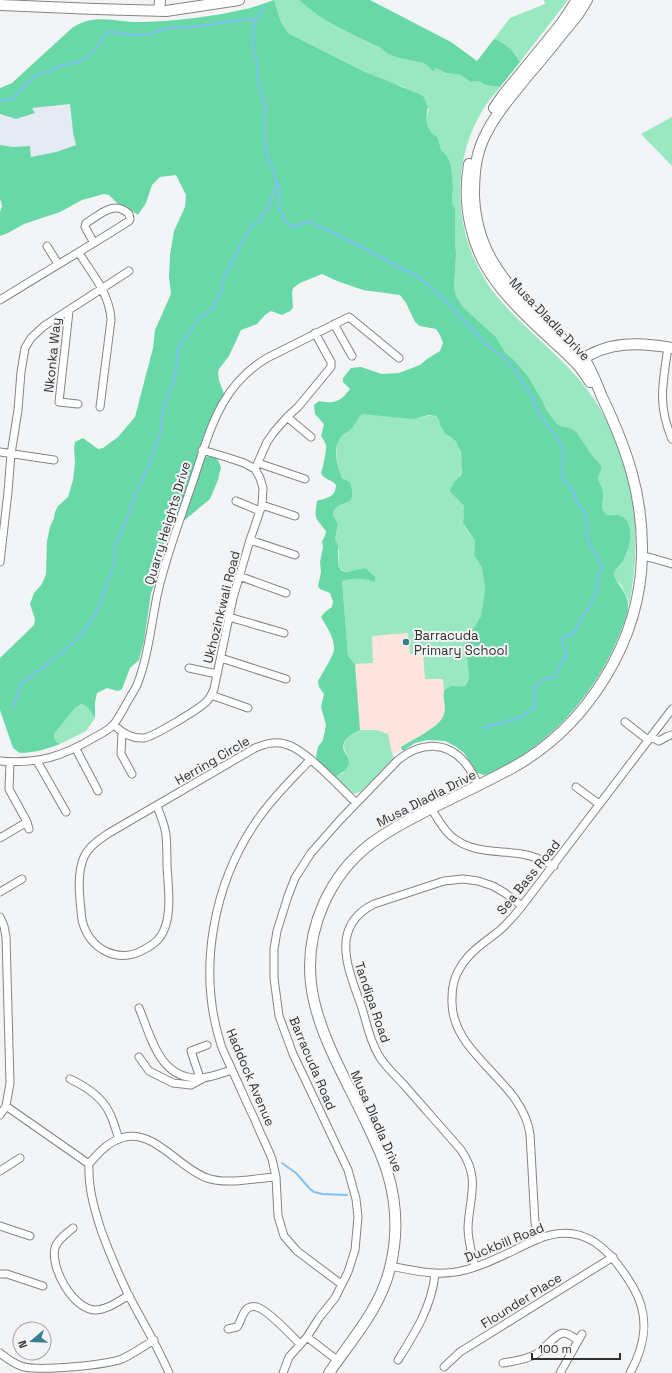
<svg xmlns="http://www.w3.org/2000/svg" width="672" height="1373" font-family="'Space Grotesk',sans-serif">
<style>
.built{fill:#e6eaf3}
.education{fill:#fee4dd}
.green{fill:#99e8c2}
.forest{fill:#68d8a7}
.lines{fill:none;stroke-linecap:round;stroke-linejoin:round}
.stream{stroke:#7ec2f5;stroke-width:2}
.street-casing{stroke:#848486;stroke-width:9}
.secondary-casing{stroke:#848486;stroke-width:12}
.street{stroke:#fff;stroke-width:7}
.secondary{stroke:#fff;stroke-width:10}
.poi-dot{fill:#397d8c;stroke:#f3f4f6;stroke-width:1.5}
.labels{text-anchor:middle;stroke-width:4;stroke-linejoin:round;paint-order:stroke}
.street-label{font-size:13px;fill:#2f2f30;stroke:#f3f4f6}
.poi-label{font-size:13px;fill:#2f2f30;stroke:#f3f4f6;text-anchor:start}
</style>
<rect width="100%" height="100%" fill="#f3f4f6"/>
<path class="built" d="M70,103L73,132L76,145L56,152L31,157L30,146L13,147L0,145V114L16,119L34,113L32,108Z"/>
<path class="education" d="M455,552L477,709L391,755L355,728L337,576Z"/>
<path class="green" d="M274,0H299C322,22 352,34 381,48C388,58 407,59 418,62C425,62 428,66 433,70L436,68L446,73L461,75L470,82L479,81L485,85L500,87C495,94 488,101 484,108C446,168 455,248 500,300C530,335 568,360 594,399C634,460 644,534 629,605L628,599L621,585L615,578L614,573L617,567L624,559L628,551L616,514L608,515C597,508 605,500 603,491C602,486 599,483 598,478L601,470V465L570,428L561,426L556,423L546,409L542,400L528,376L513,359L505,352L496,337L464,308L457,298L454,288L456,254L455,237V209L452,203L453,187L447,156L441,150L438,138L431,132L428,126L426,118L429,109L404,87L391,83L363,71L288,33L281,22Z
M544,0H568L520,62L516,55L494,39L510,18L545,4Z
M672,117V166L641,134Z
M362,414C380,414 399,419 417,418C423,418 428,414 435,416C441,419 441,428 445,434C448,437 452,437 455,441C460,447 465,468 460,475C459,478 456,480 454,482L453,495L464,506C465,510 463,514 463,518C462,526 471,535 475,541L474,555L482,568L485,589L481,616L475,626L469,635L465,636L469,677C467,683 465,686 459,688L454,686L446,690L444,692L443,679H425L423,653L410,654L408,633L372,636L373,663L355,664L348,656L342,581C354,578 363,578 375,582V577L366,568C355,571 345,576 338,566L339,551L335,539L338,524L333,515L334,510L338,506L350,501L344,478H342C338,464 331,449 343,435C345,432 350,431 353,427C356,423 358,418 362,414Z
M81,704C88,705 92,712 95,718L86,731L60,744C55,741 54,739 54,734L75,708Z
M360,730H376L388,734C390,742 390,750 394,758L362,791L354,794L348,791L334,777L343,773L348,757C339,744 346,736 360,730Z"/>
<path class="forest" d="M274,0L281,22L288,33L363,71L419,94L423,96L428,107L426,118L428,126L431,132L438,138L441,150L447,156L451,166L453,187L452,203L455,209V237L456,254L454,288L457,298L464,308L496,337L505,352L513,359L528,376L542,400L546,409L556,423L561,426L570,428L576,432L592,455L601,465V470L598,478C599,483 602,486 603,491C605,500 597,508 608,515C613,514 618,514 623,517C635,525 630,548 624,559C622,564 615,568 614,574C614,580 628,593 628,604C629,613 621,630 618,638C593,698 547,747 489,774L484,775L477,773L464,753L455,746L445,741L427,740L415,743L404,750H402L401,747C412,740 433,730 441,720C449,708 442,702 444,692C445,689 449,688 451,686C461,686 466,690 469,677L465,636L469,635L475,626L481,616L485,589L482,568L474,555L475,541L463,523L464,506L453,495L450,490L454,482L461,475L462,471L461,453L456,442L452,438L445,434L440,424L439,420L436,416L429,415L418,418L412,419L362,414C358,418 356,423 353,427C350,431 346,432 343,435C331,448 337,463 342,478L350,482L352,491V497L350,501L338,506L334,510L333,515L338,524L335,539L338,545V566L342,571L347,572L366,568L375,577V582C363,578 354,578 342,581L348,656L355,664L360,730C352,733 340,741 344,751C344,751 347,756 347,756C353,767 343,773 334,777L318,762L316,756L318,747L323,740L326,725L321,707L324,694L319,687L318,681C321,676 334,654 334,650C335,638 326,626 321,617L325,612L332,607L333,601L330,593L320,589L318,586L321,572L320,562L323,547L322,541L325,536L326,531C315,517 314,519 317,501C328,497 335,498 336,485C332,479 324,480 321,473C323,469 327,448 326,445C325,442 323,439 321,436L324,424L315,414L314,405L319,401C335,404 340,402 350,389L343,382V378L351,368L361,367L382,374L399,373L420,365L427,359L440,351L443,343L440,335L436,329L420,326L415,322L406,303L400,295L363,290L337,281L322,274L300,283L293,288L292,293L293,308L290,311L282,315L271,311L265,315L257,324L241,330L229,356L219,369L218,373L219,380L224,394L209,423L197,454L198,456L215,457L218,460L221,467L218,480L210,499L186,519L171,529L167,537L161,552L156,580L151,593L144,641L139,660L130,668L122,689L118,691L107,688L97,693L95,702V718C91,712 88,705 81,704L75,708L54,734C54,739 55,741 60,744C47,749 33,753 20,753L13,748L0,710V658L34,625L35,619L30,604L34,593L42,584L46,574L47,541L50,527L54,518L55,512L58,506L68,497L73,480L75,462L74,448L75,442L83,438L98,449L103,448L118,437L135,417L153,348L155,330L171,294L169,277L170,255L174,231L185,207L186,195L176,175L160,177L152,185L146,203L138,215L127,207L122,206L117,203L109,195L104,194L82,200L60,212L24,224L8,233L0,236V212L2,206L1,201L0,200V145L13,147L30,146L31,157L56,152L76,145L73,132L70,104L32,108L35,113L16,119L0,114V88L12,83L72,28C95,12 117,23 143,22C176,21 210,17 241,10C252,8 263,4 274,0Z
M299,0H370L451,42L477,61L494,39C506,44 514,51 520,62L500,87L485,85L479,81L470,82L461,75L446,73L436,68L433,71C428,66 425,62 418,62C407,59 388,58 381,48C352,34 322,22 299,0Z"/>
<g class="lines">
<path class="stream" d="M255,19L252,42L256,59L259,83L263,96L265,109V144L269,162L273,169L279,188V206L285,222L295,227L308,221L362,247L376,255L419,277L445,300L487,345L508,361L533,398L537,411L556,436L563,448L562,478L575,492V498L585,513L588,528L587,536L590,546L600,561L602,569L599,575L596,593L589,607L580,620L574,634L563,637V645L567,655L561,662L555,677L545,679L534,688L535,707L519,718L483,728
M0,100H9L14,98L28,82L42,72H50L59,66L79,62L87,57L98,46L107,32H113L133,35L151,34L160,30L172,28L193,27L240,20L255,19L258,18L262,11L264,7
M13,708L21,684L63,652L83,633L96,613L106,588L114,563L115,545L122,532L138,488L150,463L160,435L164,406L175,377L179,346L199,319L212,309L221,291L224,278L242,242L251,227L257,223L268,209L277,181
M282,1163L296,1173L310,1189L314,1192L322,1194L347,1195"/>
<g class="street-casing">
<path id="street" d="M47,246L58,264
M79,253C92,274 110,294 111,320L100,407
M0,300C43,273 87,248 129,221L130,219L129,214C114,200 101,214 86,223L85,227L94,243
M69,311L59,402L78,404
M334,324L352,356
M668,347C663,383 657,404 672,439
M287,417L311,437
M0,452L54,460
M258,463L305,479
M255,469L267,442L274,432L287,417L298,407L331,367V362L315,333
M236,501L260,511
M262,505L295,516
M250,540L295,555
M642,556L652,558L672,564
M0,562L8,492L11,454L18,410L21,372L25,348L31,338L44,326L129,271
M239,576L286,593
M229,617L284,633
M221,658L286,679
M189,668L217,674
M211,695L248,708
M625,722L648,740
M114,725C122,733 131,739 144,738C153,737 199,709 206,702C210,698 212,694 214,689L233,598L250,540L262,505L263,488L260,478L255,469L244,463L226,457L202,450
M122,732L121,754L132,774
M651,737L659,741L668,736L672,735
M76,749L98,791
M310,760C292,779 273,797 258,819C213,883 197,970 221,1045C224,1054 229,1062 232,1070C240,1087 247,1104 255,1120C260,1133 267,1146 272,1159L276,1177L278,1216L284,1236L297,1251L341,1284
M0,761C38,764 62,757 95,737C101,734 110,729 114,724C118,719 121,713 124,708C128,700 133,693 137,685C148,657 151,626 157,596C165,559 179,523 191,487C209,436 217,388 267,358L349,317L399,358
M37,761L66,812
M10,762L9,789L27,822L29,829
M576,787L599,804
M157,806C160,815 165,825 166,835C167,845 167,856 167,866C168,886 172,911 164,930C161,938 153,945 145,949C118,965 89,949 82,920C80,901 76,874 84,857C89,846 100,839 109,833L255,748C265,744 274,741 285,744C304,748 341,788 356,803
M431,808C437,818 442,828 451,836C472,854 497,850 522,854C533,856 543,860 554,866
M0,838L27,822
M0,892L22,879
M0,917L4,926L6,937L10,1083L6,1106L0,1115
M139,1008C152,1039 160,1081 202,1078C212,1077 222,1073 232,1070
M139,1057L149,1071L173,1083L191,1085L204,1078
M200,1078L191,1051L207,1045
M70,1079C85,1086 103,1098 110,1114C114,1122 116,1131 119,1139
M6,1106L89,1164
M0,1171L20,1158
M0,1226L30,1236
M73,1228C67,1233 57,1240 55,1248C50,1268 73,1309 95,1310C107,1310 119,1301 129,1295
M539,1239L535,1223L530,1134C522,1079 449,1055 452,998C452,987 454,977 460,968C469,952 485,942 499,931C508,923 515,915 522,906L672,709
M390,1266C416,1271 440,1277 465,1270C491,1264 514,1249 538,1239C584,1220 611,1250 633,1287C650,1316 646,1344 630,1373
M475,1267C472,1254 468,1241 468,1228C469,1197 481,1179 461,1150C443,1129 424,1108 405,1086C397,1077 388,1069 381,1059C371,1044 367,1025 362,1008C349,971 328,927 374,904L444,881L463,879L478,881L493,886L505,893L522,906
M0,1274H7L43,1286
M228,1329L237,1327C241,1322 242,1312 248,1308C250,1307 254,1306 257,1307C268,1310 291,1335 300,1344
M307,1337L337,1360
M0,1353C6,1358 13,1363 21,1366C37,1372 105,1365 122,1359C133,1354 144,1346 154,1340
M398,1360C415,1333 432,1306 435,1274
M503,1363C514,1361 526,1360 536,1354C544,1350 555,1334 563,1333C569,1333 573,1337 577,1340
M444,1367L460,1352L613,1257
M169,1373C157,1345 142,1321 128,1294C118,1273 109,1252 101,1230C94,1208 88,1187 89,1164C99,1152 109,1141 125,1137C156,1131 179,1168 207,1178C227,1185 255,1178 276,1177
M283,1373L289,1357L307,1337L319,1318L335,1298L348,1272L355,1250L358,1217L356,1199L348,1170L293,1054L279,1016L274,978V949L277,931L288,896L295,878L311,853L340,820L398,760C420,742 447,740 466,764C471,770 475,778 478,785
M560,1373L582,1334"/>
</g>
<g class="secondary-casing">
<path id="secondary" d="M0,5L95,9L166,11L239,0
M159,11L160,0
M494,108L503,95L561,24L577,0
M469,164C462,204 471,248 495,280C507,297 523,313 538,327C550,339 564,350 576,363C581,368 586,376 590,382
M580,361C607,341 640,342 672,348
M329,1373C352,1339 380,1309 390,1268C398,1236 397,1203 387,1171C382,1155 375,1141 368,1126C333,1051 286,987 324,903C347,852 384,832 432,808C459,795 486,782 512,768C588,726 641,640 642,554C643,495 627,449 602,397C597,385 592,371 585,360C580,354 573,348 567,343C557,334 547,324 537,315C501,280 476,248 474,196C474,177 475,158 483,140C494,115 513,94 530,73C546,55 561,35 577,16L587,0"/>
</g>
<use href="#street" class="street"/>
<use href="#secondary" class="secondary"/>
</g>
<circle class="poi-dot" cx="406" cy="642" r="4"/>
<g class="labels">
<g class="street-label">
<text transform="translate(550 319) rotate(46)" y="5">Musa Dladla Drive</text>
<text transform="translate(52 355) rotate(-84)" y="5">Nkonka Way</text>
<text transform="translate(167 523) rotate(-73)" y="5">Quarry Heights Drive</text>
<text transform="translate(221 607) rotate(-76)" y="5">Ukhozinkwali Road</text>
<text transform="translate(212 760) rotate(-30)" y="5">Herring Circle</text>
<text transform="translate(426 798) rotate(-27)" y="5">Musa Dladla Drive</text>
<text transform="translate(528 877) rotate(-51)" y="5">Sea Bass Road</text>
<text transform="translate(373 1002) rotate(71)" y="5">Tandipa Road</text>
<text transform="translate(313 1063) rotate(67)" y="5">Barracuda Road</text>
<text transform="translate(251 1077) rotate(67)" y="5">Haddock Avenue</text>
<text transform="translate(377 1121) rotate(66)" y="5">Musa Dladla Drive</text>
<text transform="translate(504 1242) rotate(-22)" y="5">Duckbill Road</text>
<text transform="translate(521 1300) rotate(-32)" y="5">Flounder Place</text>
</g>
<g class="poi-label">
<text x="414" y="640">Barracuda<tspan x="414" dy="15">Primary School</tspan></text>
</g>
</g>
<g transform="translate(32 1341) rotate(251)"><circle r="19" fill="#f3f4f6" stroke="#a5a5a7"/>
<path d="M0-3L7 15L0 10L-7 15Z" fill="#397d8c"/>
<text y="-6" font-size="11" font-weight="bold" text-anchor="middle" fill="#2f2f30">N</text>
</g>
<path d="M532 1353v6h88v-6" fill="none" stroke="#2f2f30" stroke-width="2"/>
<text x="538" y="1353" font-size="12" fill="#2f2f30" stroke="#f3f4f6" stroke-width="3" paint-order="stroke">100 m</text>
</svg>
